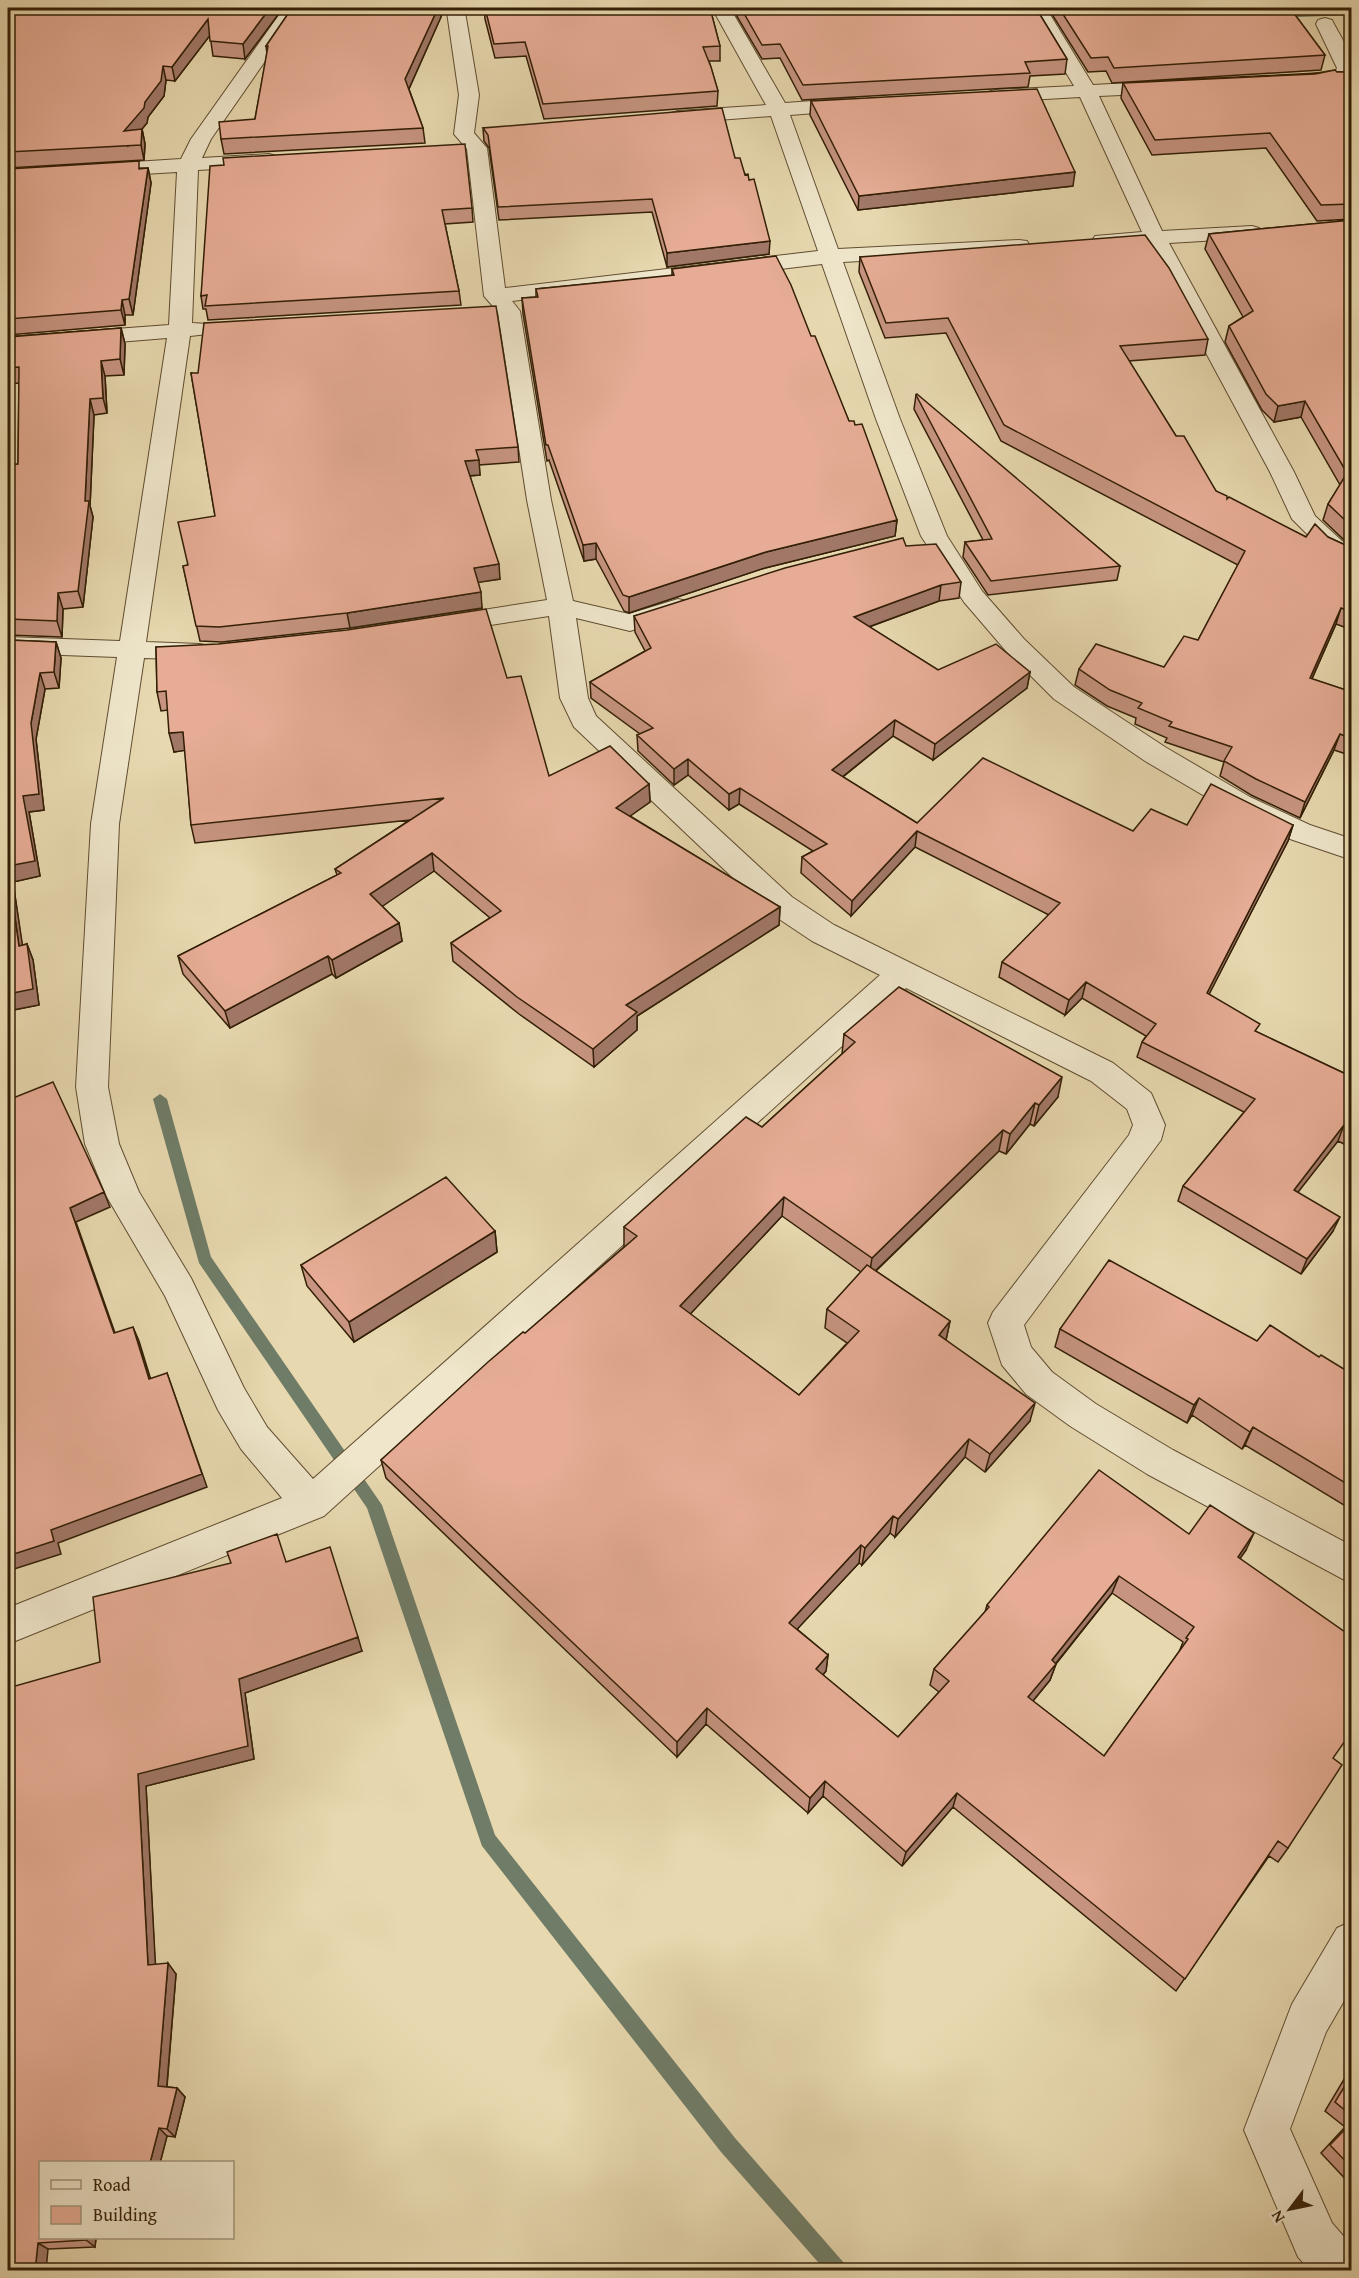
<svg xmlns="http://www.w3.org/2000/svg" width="1359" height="2278" font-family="'Gentium Book Plus',serif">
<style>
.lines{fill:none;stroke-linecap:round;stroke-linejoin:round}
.stream{fill:#6f7c67;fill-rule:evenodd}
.minor-casing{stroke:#604d30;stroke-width:2}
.minor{fill:#efe6cb;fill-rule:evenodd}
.wall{fill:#c69480;stroke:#331f06;stroke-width:1.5;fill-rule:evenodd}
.shaded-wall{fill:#a17868;stroke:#331f06;stroke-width:1.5}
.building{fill:#e6ac95;stroke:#331f06;stroke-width:1.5;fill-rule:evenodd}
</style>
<rect width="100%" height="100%" fill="#e7d8af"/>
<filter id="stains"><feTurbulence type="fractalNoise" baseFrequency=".00333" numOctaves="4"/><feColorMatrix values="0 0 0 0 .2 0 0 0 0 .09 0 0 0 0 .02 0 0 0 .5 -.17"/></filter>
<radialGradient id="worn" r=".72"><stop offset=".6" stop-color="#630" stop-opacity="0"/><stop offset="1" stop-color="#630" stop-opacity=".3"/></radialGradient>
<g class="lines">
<path class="stream" d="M1245,8L1299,13L1352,11V15L1299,17L1248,10Z
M160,1094L167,1099L211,1257L382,1505L495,1835L735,2138L844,2263L847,2270H825L721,2152L482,1846L367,1508L199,1263L153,1099Z"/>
<g class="minor-casing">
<path id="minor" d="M284,8H302L211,139L202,158L269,154L276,156L279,160L276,164L269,166L198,170L192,323L208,324L211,329L208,334L190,336L146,642L200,644L209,646L213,652L209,658L200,660L144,658L119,824L108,1087L119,1144L139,1192L191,1278L244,1388L267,1427L313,1479L880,975L812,941L770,913L574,727L560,698L549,616L445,632L436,630L432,624L436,618L445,616L547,600L527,500L498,312L484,296L467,149L454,134L459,95L447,12L452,8H462L465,12L479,95L474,133L487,148L505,288L818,251L771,116L678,123L671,121L668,117L671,113L678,111L766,105L712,8H730L785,103L854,98L861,100L864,104L861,108L854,110L790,115L838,249L1019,240L1027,241L1030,246L1027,251L1019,252L843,262L900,419L947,536L982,591L1024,639L1074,687L1165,747L1250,797L1310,825L1352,839V860L1290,839L1230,811L1145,761L1054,699L1006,651L964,602L921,536L876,419L822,264L512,301L520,311L551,500L573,601L629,614L678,599L687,601L691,607L687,613L630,631L576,618L588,698L596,716L792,897L834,925L1113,1063L1151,1093L1165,1125L1161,1140L1024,1325L1031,1347L1052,1372L1096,1404L1173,1450L1352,1546V1584L1147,1474L1070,1426L1026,1394L1002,1365L988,1323L993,1312L1129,1135L1133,1125L1127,1109L1091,1081L906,988L324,1516L8,1644V1608L282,1498L241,1449L218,1410L165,1296L107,1197L85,1144L76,1087L91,824L117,657L8,653V637L120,641L167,338L8,351V337L169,325L177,172L8,182V170L181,159L191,139Z
M1028,8H1046L1093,85L1165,81L1172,83L1175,87L1172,91L1165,93L1099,96L1162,231L1252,226L1259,228L1263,232L1259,236L1252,238L1169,243L1294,472L1315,516L1342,541L1352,546V565L1324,551L1292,519L1270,472L1148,245L1103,247L1095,246L1092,241L1095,236L1142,232L1080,97L995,102L988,100L985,96L988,92L995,90L1074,86Z
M1325,18L1332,20L1334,24C1342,39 1359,63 1349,79C1333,83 1310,89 1294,85L1291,81L1294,77L1336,70L1337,68L1316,24L1318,20Z
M1352,1921V1987L1326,2032L1290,2129L1332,2223L1352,2246V2270H1310L1298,2257L1244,2130L1292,2004L1337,1928Z"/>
</g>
<use href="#minor" class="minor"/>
</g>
<path class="wall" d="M283,8L245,59L213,56L210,35L175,81L166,80L164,96L148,117L147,123L142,129L145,144L144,160L8,168V13Z
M292,8H440L441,17L409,89L423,128L425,143L224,154L221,139L255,119L267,54L266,46Z
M484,8H710L720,46V61H709L718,91L717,106L544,119L526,56L495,58L485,19Z
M732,8H1036L1067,59L1065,74L1030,76L1028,87L802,100L780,58L762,59Z
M1048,8H1290L1325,55L1321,70L1112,83L1106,71L1088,72Z
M1337,72H1352V219L1317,221L1266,148L1152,155L1121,98L1123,83Z
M811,101L1073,186L858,210L810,115Z
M483,128L735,158L749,180L769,254L667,267L652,212L499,220L489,148L484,141Z
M224,165L472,208L473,222L445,224L459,291L461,305L208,320L206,309H203L201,296Z
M148,168L151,183L133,315H125V325L8,335V169Z
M1352,220V543L1343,539L1323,520L1328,504L1340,485L1301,417L1274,422L1262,410L1225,342L1229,326L1243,317L1205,249L1209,234Z
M860,257L1208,339L1205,355L1129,361L1176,436L1216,491L1227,499L1306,537H1328L1352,548V630L1336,624L1312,679L1352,692V756L1334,750L1300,818L1251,795L1220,776L1224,762L1165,742L1167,738L1135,724L1136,718L1107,706L1075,685L1079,669L1164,667L1198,640L1238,565L1001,441L946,333L885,338L859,272Z
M672,269L811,336L849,421L855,425L897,520L895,536L765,568L629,613L624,611L596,559L584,561L549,460L547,461L523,314L522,298L536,297V289L672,276Z
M121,328L125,344L124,375L105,376L107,413L94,415L90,506L93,517L83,607L63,609L62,637L8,635V465L18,464L19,383L8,384V337Z
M191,373L518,447L519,462L479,465L480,475L470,476L500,579L478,582L482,608L350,628L222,642L200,641L183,566L188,565L215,516Z
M916,395L1120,566L1117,580L988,595L963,557L965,542L983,540L914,409Z
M906,546L961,582L959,598L939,601L869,627L938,670L1030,672L1027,688L933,760L893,736L843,777L917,823L1133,831L1187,825H1293L1288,841L1209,994L1257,1032L1348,1075L1352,1070V1148L1338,1141L1297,1193L1333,1231L1301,1274L1178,1201L1183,1186L1244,1112L1137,1057L1142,1042L1146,1036L1082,998L1065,1015L999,977L1002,962L1049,915L915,847L851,916L801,873L802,857L813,851L739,804L729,810L688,775L674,785L638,751L637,735L640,734L591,698L590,682L645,651L635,632L634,616Z
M8,640L56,642L61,658L59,688L45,689L36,739L44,810L29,812L40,876L13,882L22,945L27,944L33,960L39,1005L8,1011Z
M156,647L507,678L549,776L649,784L650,802L630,816L780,907L779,925L637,1016V1030L594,1067L519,1014L453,961L451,943L490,918L434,871L382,906L399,923L402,941L336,978L332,974L230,1028L183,974L178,956L337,875L335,869L410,820L195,843L191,825L185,750L174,752L168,710L161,711L157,692Z
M844,1034L1058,1097L1034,1126L1030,1124L1006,1154L999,1151L876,1271L950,1321L946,1340L1030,1421L985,1472L965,1457L895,1537L890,1533L862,1565L859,1563L797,1629L828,1655L826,1671L823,1675L898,1737L939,1692L930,1685L934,1669L985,1612L987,1605L1189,1534L1246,1550L1240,1558L1333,1758L1288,1848L1278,1862L1269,1856L1176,1991L953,1807L902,1866L823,1796L808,1813L706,1724L677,1757L386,1478L381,1460L624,1247V1227L762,1127L842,1054ZM782,1216L861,1272L827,1309L825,1328L847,1343L799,1395L690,1314ZM1112,1593L1183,1642L1179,1652L1104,1756L1033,1701L1050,1680L1056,1664Z
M495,1231L497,1252L354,1342L307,1286L301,1265Z
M1060,1329L1257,1341L1319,1357L1352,1374V1510L1245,1445L1242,1449L1192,1415L1187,1423L1055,1347Z
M287,1562L362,1651L245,1693L254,1759L146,1786L155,1964L176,1974L167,2087L177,2088L185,2097L175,2137L167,2136L160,2163H40V2238H96L95,2247L48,2249L8,2271L100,1662Z
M1352,2066V2186L1321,2153L1345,2127L1325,2111Z"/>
<path class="shaded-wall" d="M270,8H283L245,59L243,44Z
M438,8H440L441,17L407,93L405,79Z
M208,19L211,34L175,81L172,67Z
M163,66L166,80L164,96L148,117L147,123L128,146L124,131L145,102Z
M142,129L145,144L144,160L141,145Z
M148,168L151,183L133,315L129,299Z
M1075,172L1073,186L858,210L859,196Z
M770,241L769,254L667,267V253Z
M122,300L125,315V325L121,310Z
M121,328L125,344L124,375L120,359Z
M101,361L105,376L107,413L103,398Z
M90,399L94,415L90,506L93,517L83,607L78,591L85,501Z
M1305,401L1301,417L1274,422L1278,406Z
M479,460L480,475L466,476L465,461Z
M897,520L895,536L765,568L629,613V597L766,552Z
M596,543V559L584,561L583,545Z
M499,564L500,579L475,583L474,568Z
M941,585L939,601L852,633L854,617Z
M481,592L482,608L350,628L347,613Z
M58,593L63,609L62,637L57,621Z
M1341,608L1336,624L1305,694L1310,678Z
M56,642L61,658L59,688L54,672Z
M1030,672L1027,688L933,760L935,744Z
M40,673L45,689L36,739L44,810L29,812L40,876L13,882L25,962L19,946L8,866L23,796L31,723Z
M895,720L893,736L831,786L832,770Z
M183,732L188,750L174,752L169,733Z
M1340,734L1334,750L1300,818L1305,802Z
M688,759V775L674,785V769Z
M649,784L650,802L616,826V808Z
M740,788L739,804L729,810V794Z
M1293,825L1288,841L1202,1008L1207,993Z
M917,831L915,847L851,916L852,901Z
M432,853L434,871L374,912L370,894Z
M780,907L779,925L637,1016V1030L594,1067L593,1049L626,1005Z
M399,923L402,941L336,978L332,960Z
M27,944L33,960L39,1005L8,1011V994Z
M328,956L332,974L230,1028L225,1011Z
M1086,982L1082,998L1065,1015L1069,1000Z
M1062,1077L1058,1097L1034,1126L1039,1105Z
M1035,1103L1030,1124L1006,1154L1010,1134Z
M1344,1125L1338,1141L1288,1205L1294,1190Z
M1003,1130L999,1151L869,1277L872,1258Z
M104,1192L110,1207L76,1222L120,1347L70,1208Z
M784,1197L782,1216L680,1325V1306Z
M1340,1217L1333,1231L1301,1274L1307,1259Z
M495,1231L497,1252L354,1342L349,1322Z
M950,1321L946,1340L939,1335Z
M133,1327L139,1341L155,1393L149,1379Z
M167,1373L207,1487L58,1543L61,1554L8,1571V1556L51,1530Z
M1199,1398L1192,1415L1187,1423L1194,1405Z
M1035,1403L1030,1421L985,1472L990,1454Z
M1253,1427L1245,1445L1242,1449L1250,1432Z
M969,1439L965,1457L895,1537L898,1519Z
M893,1516L890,1533L862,1565L865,1548Z
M1254,1533L1246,1550L1229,1574L1238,1557Z
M861,1545L859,1563L787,1640L789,1623Z
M1119,1576L1112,1593L1052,1668L1056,1664L1050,1680L1023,1713L1028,1697L1052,1660Z
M358,1637L362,1651L245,1693L254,1759L146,1786L156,1975L148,1965L138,1774L239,1679Z
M828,1655L826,1671L814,1685L816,1669Z
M707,1708L706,1724L677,1757V1742Z
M825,1781L823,1796L808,1813L810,1798Z
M957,1793L953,1807L902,1866L906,1852Z
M168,1963L176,1974L166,2095L158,2086Z
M177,2088L185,2097L175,2137L167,2129Z
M159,2128L167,2136L160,2163H150Z
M86,2238H96L95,2247L86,2240Z
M38,2243L48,2249L46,2271H35Z"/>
<path class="building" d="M11,8H270L243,44L210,41L208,19L172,67L163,66L161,81L145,102L144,108L124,131L142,129L141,145L8,152V13Z
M292,8H438L405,79L423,128L221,139L219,122L255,119L268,46H266Z
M485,8H710L720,46L703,47L711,67L718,91L543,104L525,42L494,44Z
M741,8H1036L1067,59L1025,62L1030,73L803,85L780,44L762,45Z
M1059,8H1290L1325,55L1114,68L1108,57L1091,58Z
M1335,70L1337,72H1352V204L1321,205L1270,133L1155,140L1123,83L1315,74Z
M1037,89L1075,172L859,196L811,101Z
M722,108L735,158H740L745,175L748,174L749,180L754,179L770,241L667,253L652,199L498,207L488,135L483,128Z
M465,144L472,208L442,210L459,291L205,306L207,295L201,296L210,166L224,165L223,158Z
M139,161V169L148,168L129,299L122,300L121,310L8,319V169Z
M1352,220V525L1348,523L1328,504L1347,473L1305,401L1278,406L1266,394L1229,326L1253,311L1209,234Z
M1145,235L1169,268L1208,339L1120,346L1176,436H1184L1216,491L1227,496V499L1229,497L1306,537L1315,524L1328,537L1352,548V612L1341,608L1310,678L1352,692V739L1340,734L1305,802L1256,779L1224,761L1232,747L1169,726L1172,722L1138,708L1142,703L1110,690L1079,669L1096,644L1164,667L1184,636L1198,640L1245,551L1004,425L948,318L886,323L860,257Z
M776,256L791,285L811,336H815L849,421H854L855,425L862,424L897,520L766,552L629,597L623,595L596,543L583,545L548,445H546L522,298L538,297L536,289L674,275L672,269Z
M496,306L518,447L476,450L479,460L465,461L499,564L474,568L481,592L347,613L219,627L196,626L183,566L188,565L178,522L215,516L191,373H198L204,323Z
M121,328L120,359L101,361L103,398L90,399L85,501H89L78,591L58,593L57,621L8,619V465L18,464L19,367L8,368V337Z
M917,394L1120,566L991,581L965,542L992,539L916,395Z
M903,538L906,546L936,544L961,582L941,585L854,617L938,670L996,644L1030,672L935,744L895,720L832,770L917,823L983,758L1133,831L1151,809L1187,825L1211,784L1293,825L1207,993L1260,1024L1255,1031L1348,1075L1352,1070V1129L1344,1125L1294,1190L1340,1217L1307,1259L1183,1186L1255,1099L1142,1042L1156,1024L1086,982L1069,1000L1002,962L1060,903L917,831L852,901L802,857L827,844L740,788L729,794L688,759L674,769L637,735L653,728L590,682L651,648L634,616L785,568Z
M486,609L507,678L521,676L549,776L610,746L649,784L616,808L780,907L626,1005L637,1012L593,1049L517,997L451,943L501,911L432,853L370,894L399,923L332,960L328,956L225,1011L178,956L341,873L335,869L444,798L191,825L183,732L169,733L166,691L157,692L156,647L218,644L347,630Z
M8,640L56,642L54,672L40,673L31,723L39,794L23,796L35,861L8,866Z
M8,870L19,946L27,944L33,989L8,994Z
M899,987L1062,1077L1039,1105L1035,1103L1010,1134L1003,1130L872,1258L784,1197L680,1306L799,1395L859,1331L827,1309L867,1265L950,1321L939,1335L1035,1403L990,1454L969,1439L898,1519L893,1516L865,1548L861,1545L789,1623L828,1655L816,1669L898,1737L949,1681L934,1669L989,1607L987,1605L1099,1470L1189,1534L1210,1505L1254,1533L1238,1557L1352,1637V1731L1333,1758L1342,1765L1288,1848L1278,1841L1185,1979L957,1793L906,1852L825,1781L810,1798L707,1708L677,1742L381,1460L488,1362L523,1332L525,1333L637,1236L624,1227L746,1117L762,1127L855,1042L844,1034ZM1119,1576L1194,1627L1186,1638L1188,1639L1104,1756L1028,1697L1056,1664L1052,1660Z
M53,1082L104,1192L70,1208L114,1333L133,1327L149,1379L167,1373L202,1474L51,1530L54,1541L8,1556V1100Z
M446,1177L495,1231L349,1322L301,1265Z
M1109,1260L1257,1341L1270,1325L1319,1357L1321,1355L1352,1374V1487L1253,1427L1250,1432L1199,1398L1194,1405L1060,1329Z
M277,1534L286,1562L330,1547L358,1637L239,1679L248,1746L138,1774L148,1965L168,1963L158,2086L177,2088L167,2129L159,2128L150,2163H100L94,2162V2163H40V2238H86V2240L38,2243L35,2271H8V1688L100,1662L93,1597L231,1563L227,1552Z
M1352,2074V2116L1335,2102Z
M1352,2122V2168L1330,2145Z"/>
<rect width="1359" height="2278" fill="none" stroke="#e7d8af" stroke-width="30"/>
<rect x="9" y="9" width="1341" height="2260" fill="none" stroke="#331f06" stroke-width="3"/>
<rect x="15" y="15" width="1329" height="2248" fill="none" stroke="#331f06" stroke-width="1.5"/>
<rect x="39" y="2161" width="195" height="78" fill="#efe6cb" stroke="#a4967c" stroke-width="1.5"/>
<rect x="51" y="2180" width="30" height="9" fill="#efe6cb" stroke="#a4967c" stroke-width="1.5"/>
<text x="93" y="2191" font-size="18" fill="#331f06">Road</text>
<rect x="51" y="2206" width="30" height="18" fill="#e6ac95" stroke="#a4967c" stroke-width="1.5"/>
<text x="93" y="2221" font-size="18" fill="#331f06">Building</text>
<g transform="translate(1290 2209) rotate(238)" stroke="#efe6cb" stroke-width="4.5" paint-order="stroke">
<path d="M0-4.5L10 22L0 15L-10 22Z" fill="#331f06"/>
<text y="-9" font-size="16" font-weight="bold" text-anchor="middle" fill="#331f06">N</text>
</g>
<rect width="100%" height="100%" filter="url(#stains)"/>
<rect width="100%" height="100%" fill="url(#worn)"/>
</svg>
